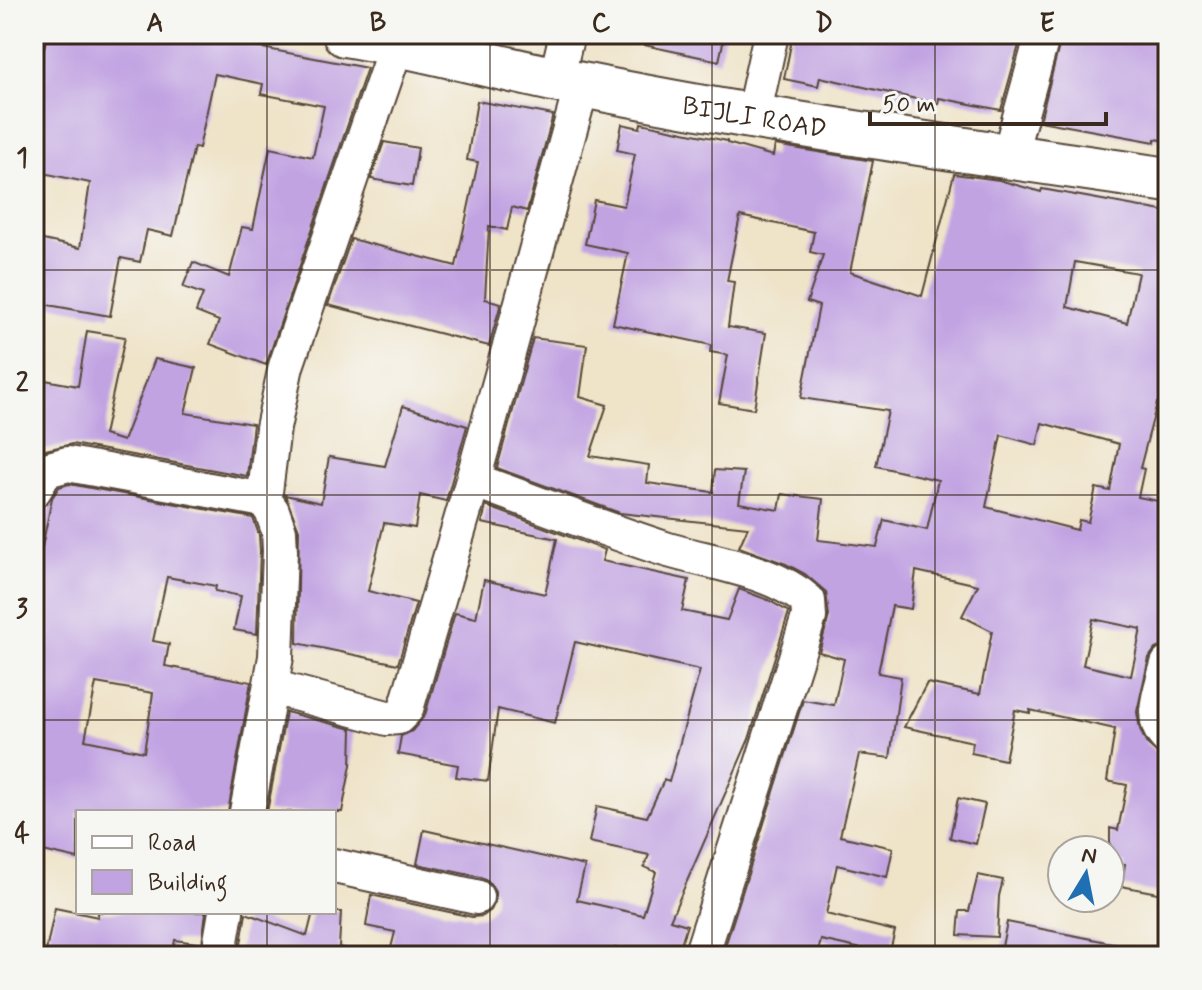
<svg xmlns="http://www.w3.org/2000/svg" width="1202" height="990" font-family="Mynerve,sans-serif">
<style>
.building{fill:#c1a3e2;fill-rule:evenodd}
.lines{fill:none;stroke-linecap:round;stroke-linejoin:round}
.street-casing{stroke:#564638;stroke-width:38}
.secondary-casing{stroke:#564638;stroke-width:48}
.street{stroke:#fff;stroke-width:34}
.secondary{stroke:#fff;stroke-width:44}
.grid{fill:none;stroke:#3b2a1e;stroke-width:2;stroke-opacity:0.55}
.labels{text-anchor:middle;stroke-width:8;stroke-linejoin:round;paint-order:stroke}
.street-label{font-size:26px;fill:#3b2a1e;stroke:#f6f6f2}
.neatline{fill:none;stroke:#3b2a1e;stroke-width:3}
.grid-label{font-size:26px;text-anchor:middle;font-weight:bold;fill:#3b2a1e}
</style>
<rect width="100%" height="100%" fill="#f6f6f2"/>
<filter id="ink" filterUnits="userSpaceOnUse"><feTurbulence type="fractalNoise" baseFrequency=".0125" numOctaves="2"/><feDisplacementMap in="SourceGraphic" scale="16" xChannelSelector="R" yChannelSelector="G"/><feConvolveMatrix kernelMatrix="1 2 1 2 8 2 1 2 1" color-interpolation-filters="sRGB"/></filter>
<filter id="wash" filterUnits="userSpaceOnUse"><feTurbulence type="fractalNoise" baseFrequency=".006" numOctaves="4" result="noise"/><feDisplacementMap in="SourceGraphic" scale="32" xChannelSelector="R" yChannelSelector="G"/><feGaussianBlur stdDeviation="1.8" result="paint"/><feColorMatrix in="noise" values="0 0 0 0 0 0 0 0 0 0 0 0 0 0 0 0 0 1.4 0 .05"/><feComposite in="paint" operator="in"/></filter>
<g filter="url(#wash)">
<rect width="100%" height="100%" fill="#efe3c8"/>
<g id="blocks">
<path class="building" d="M47,34H173L204,41L205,37L367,68L266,365L210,344L219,321L196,312L203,294L183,287L193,262L229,277L242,227L253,229L270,148L313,157L324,106L261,94L263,84L215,74L199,148L194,147L173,236L147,230L140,262L121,258L110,316L43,304L34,300V238L80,248L90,183L34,171V58L42,59Z
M645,34H725L719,61L644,45Z
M793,34H1022L1001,110L939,98L938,104L820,77L818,86L784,79Z
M1062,34H1168V141L1155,139V142L1040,121Z
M477,101L553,115L527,211L512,207L507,230L489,226L485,299L501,303L489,346L328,305L351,239L456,266L478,162L467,160Z
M641,123L727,141V143L773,156L775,145L873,161L850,272L922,296L954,174L999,180L1041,192L1042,189L1168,212V406L1157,403L1140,468L1144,469L1138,497L1168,503V645L1155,649L1149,658L1137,712L1140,729L1146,743L1161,756L1168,757V895L1121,886L1125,864L1110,862V828L1118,830L1127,785L1107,781L1115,729L1030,710V713L1015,710L1005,760L971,753L973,742L904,727L927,683L980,694L992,631L962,616L978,585L916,571L911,609L892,606L878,673L901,677L890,758L859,754L840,836L893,848L887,877L837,865L826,914L895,931L889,955L821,940L817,956H798L772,950L770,956H722L803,700L834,705L844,659L819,652L829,616L826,592L805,574L786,564L739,547L748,527L620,513L497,468L533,338L587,345L580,397L607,405L590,456L649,465L647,483L713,492L715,470L744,472L739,503L779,510L782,494L823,499L818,540L877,547L884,520L927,530L938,480L876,466L888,411L801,398L819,306L807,302L823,255L810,252L814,232L740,216L727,281L734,282L728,327L766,333L754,409L719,403L728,355L710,352L711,345L613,324L628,253L585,244L594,200L624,206L635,154L617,150L622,124L640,128ZM1075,262L1138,273L1127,323L1067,307ZM1042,423L1119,444L1110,491L1096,488L1088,522L1079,520L1077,530L986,507L1001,435L1037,445ZM1093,619L1141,629L1131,676L1083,665Z
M384,142L418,148L412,186L371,179Z
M87,331L125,337L104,435L123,441L155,359L196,368L185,413L253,424L247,476L72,444L41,451L34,456V378L78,386Z
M403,406L467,426L446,501L420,495L415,528L384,523L368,591L416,603L398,664L297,643L299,530L285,495L321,503L329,457L385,466Z
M69,484L253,518L259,535L260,551L257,634L234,630L241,596L215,591L216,586L167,577L153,641L169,644L165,666L251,682L228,812H78V859L34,849V566L38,567L52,498L59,487ZM96,683L153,693L144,752L85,740Z
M486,506L605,550L602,561L689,580L682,611L727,620L739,589L768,600L789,612L749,739L670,920L687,925L677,956H640L615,948L614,956H389L395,932L366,926L371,895L472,917L483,916L491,910L495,902V892L489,882L480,877L417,864L424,830L585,866L577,900L643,915L656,872L644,867L649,855L589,842L597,806L647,817L664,780L669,782L700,670L575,642L555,723L498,709L488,781L456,777L458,765L398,754L401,736L412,731L425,715L455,613L476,618L484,580L545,594L557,539L482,523Z
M286,712L352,729L351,765L342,812H267Z
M958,798L985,804L976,844L950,838Z
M978,875L1003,880L999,896L997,937L958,935L960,911H969Z
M55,908L98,917V912H206L202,944L175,940L172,956H45Z
M313,912H341L339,947L354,953L353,956H233L241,944L246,913L307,936Z
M1007,922L1117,944L1116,956H1000Z"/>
</g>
</g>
<g filter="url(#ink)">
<use href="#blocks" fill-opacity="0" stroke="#564638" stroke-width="2"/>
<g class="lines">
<g class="street-casing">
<path id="street" d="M556,80L567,34
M582,85L473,480C537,503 600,528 665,549C711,563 771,569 808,601L809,617L701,956
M753,116L771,34
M1009,157L1043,34
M34,490L46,470L68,464L264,500L272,511L279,531L280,551L276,657L247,812
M264,500L273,428L286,366L397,43
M1168,664C1162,688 1147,720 1168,738
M272,687L387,718L398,717L406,709L473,480
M334,866L476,897
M221,941L226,912"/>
</g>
<g class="secondary-casing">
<g id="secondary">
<path id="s1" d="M345,34C425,47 503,70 582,85C776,124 973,151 1168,180"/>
</g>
</g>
<use href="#street" class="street"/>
<use href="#secondary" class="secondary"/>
</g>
</g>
<path class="grid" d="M267,34V812M490,34V956M712,34V956M935,34V956M34,270H1168M34,495H1168M34,720H1168M267,912V956"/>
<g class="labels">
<g class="street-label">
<text dy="9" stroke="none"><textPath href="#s1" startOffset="418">BIJLI ROAD</textPath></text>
</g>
</g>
<rect width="1202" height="990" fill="none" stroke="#f6f6f2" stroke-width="88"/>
<rect x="76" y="810" width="260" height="104" fill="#f6f6f2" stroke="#aba49d" stroke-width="2"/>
<rect x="92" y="836" width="40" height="12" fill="#ffffff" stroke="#aba49d" stroke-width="2"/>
<text x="148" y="850" font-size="24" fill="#3b2a1e">Road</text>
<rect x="92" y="870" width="40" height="24" fill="#c1a3e2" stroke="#aba49d" stroke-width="2"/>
<text x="148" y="890" font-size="24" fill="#3b2a1e">Building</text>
<g transform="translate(1086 874) rotate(10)"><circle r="38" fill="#f6f6f2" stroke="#aba49d" stroke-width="2"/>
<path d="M0-6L14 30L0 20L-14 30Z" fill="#1f6fb2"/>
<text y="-12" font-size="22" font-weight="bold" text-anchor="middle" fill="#3b2a1e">N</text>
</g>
<path d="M870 112v12h236v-12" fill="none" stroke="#3b2a1e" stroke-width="4"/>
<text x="882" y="112" font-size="24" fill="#3b2a1e" stroke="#f6f6f2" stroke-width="6" paint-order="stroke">50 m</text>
<rect x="44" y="44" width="1114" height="902" class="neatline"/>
<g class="grid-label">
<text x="155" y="31">A</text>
<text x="378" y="31">B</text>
<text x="601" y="31">C</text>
<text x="824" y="31">D</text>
<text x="1047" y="31">E</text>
<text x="22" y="166">1</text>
<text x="22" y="391">2</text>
<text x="22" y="617">3</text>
<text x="22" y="842">4</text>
</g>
</svg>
